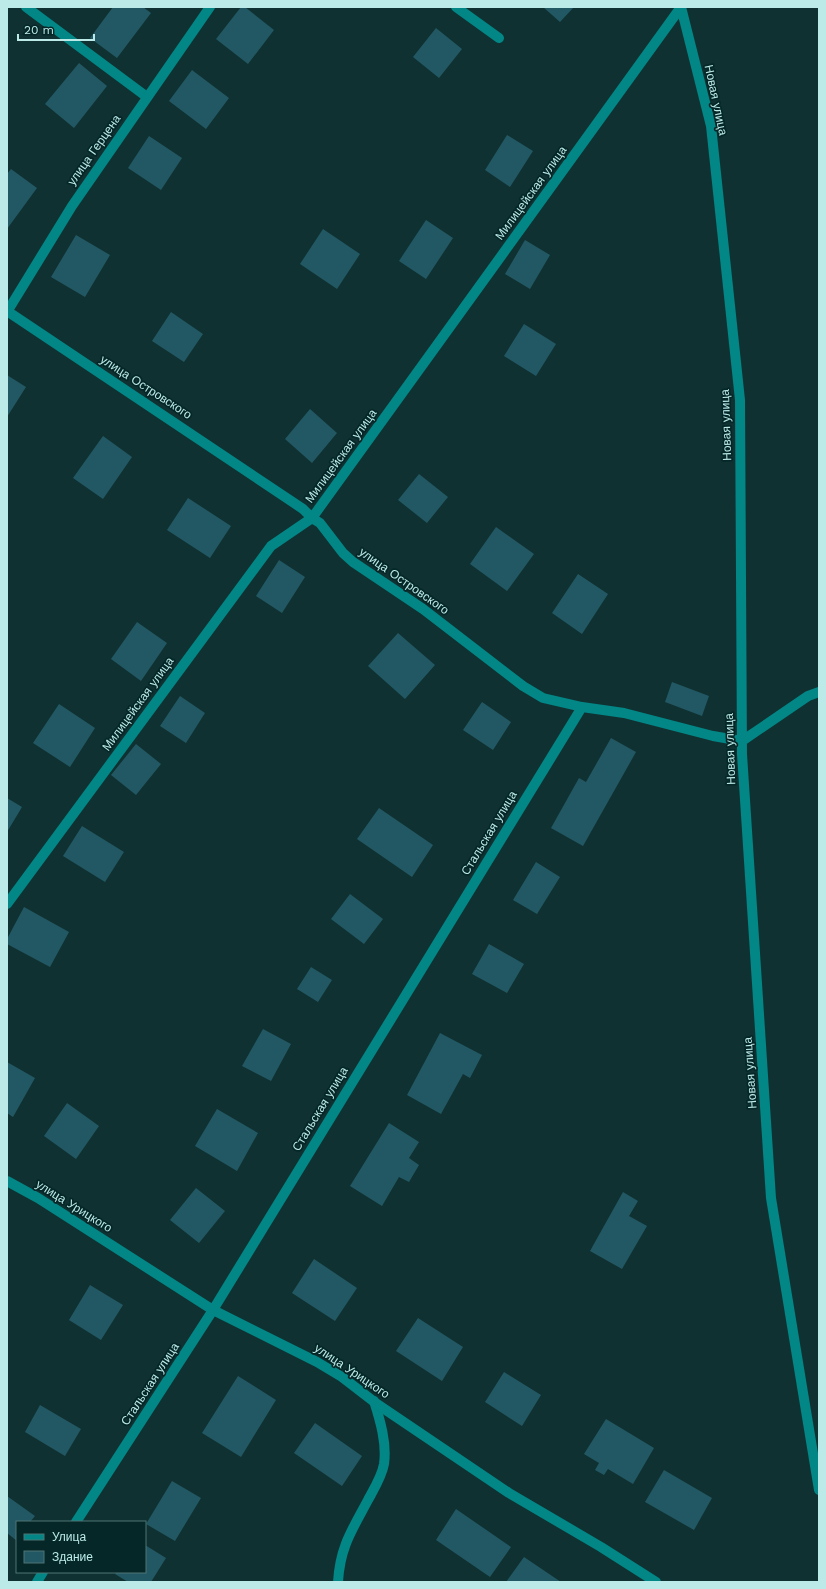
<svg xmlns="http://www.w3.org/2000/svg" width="826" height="1589" font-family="'Work Sans',sans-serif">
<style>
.building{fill:#225864}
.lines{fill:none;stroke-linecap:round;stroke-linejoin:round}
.service{stroke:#028686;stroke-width:10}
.minor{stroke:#028686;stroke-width:10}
.labels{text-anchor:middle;stroke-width:3.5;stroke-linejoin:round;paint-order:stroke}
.street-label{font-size:12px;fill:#bbeae9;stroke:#052727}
</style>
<rect width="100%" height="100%" fill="#103131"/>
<path class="building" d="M113,7H143L151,13L117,58L90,38Z
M241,7H245L274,30L248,64L216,39Z
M543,7H574L560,22Z
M436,28L462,49L439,78L413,57Z
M79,63L107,86L74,128L45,104Z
M192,70L229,98L206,129L169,101Z
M507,135L533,151L510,187L485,170Z
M149,136L182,158L161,190L128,168Z
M11,169L37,188L7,229V174Z
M426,220L453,238L426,279L399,261Z
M323,229L360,254L337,289L300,264Z
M76,235L110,255L85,297L51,277Z
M525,240L550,255L530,289L505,274Z
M171,312L203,334L184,362L152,341Z
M524,324L556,344L536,376L504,356Z
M7,375L26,387L7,417Z
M310,409L337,433L312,463L285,439Z
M103,436L132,457L103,499L73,478Z
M419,474L448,497L427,523L398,500Z
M188,498L231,526L210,558L167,530Z
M496,527L534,554L507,591L470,564Z
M279,560L305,577L282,613L256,596Z
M578,574L608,594L582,634L552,613Z
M137,622L167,643L141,681L111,659Z
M398,633L435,665L405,699L368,666Z
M672,682L709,696L702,716L665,702Z
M180,696L205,713L186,743L160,726Z
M482,702L511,722L493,750L463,730Z
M59,704L95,728L70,767L33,743Z
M611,738L636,752L583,846L551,828L579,778L586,782Z
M136,744L161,764L136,795L111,775Z
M7,798L22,807L7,832Z
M379,808L433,845L412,877L357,839Z
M82,826L124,852L105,882L63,856Z
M536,862L560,877L537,914L513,900Z
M350,894L383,919L364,944L331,919Z
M24,907L69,932L50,967L7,944V939Z
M489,944L524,964L507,993L472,974Z
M311,967L332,980L318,1002L297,989Z
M263,1029L291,1044L271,1081L242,1066Z
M440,1033L482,1055L470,1078L463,1074L441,1114L407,1095Z
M7,1062L35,1078L13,1117L7,1113Z
M67,1103L99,1126L76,1159L44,1136Z
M217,1109L258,1133L237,1171L195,1146Z
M389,1123L419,1142L409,1158L419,1165L409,1182L399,1177L382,1206L350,1186Z
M196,1188L225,1211L199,1243L170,1220Z
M623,1192L638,1201L629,1216L647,1226L622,1269L590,1251Z
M314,1259L357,1288L335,1321L292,1293Z
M90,1285L123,1305L101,1340L69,1320Z
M418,1318L463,1347L442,1381L396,1351Z
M504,1372L541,1395L522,1426L485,1402Z
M238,1376L276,1400L241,1457L202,1433Z
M40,1405L81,1429L65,1456L25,1432Z
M606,1419L654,1448L633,1484L608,1469L604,1475L595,1470L599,1463L584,1454Z
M315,1423L362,1456L342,1486L294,1453Z
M664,1470L712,1498L694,1530L645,1502Z
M172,1481L201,1498L175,1541L146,1524Z
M7,1496L35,1516L30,1522H17V1541L7,1533Z
M456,1509L511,1547L490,1577L436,1540Z
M145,1545L166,1558L151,1582H128L115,1574L117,1572H145Z
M524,1557L561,1582H506Z"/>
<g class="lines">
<path class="service" d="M26,7L147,97
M338,1582C340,1547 352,1530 368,1500C374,1489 382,1476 384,1464C387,1443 380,1420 374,1401"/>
<path class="minor" d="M456,7L499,38
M681,7L711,126L740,400L742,754L771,1198L819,1490
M7,311L303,509L312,518L320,523L343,553L353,562L423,609L523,686L543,698L582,707L624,713L713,736L742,741L808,696L819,692
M7,312L72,206L210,7
M7,904L271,546L312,518L681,7
M7,1181L38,1198L213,1310L317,1362L342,1377L377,1404L509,1493L601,1547L656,1582
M76,1522L213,1310L582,707
M37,1582L43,1572"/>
</g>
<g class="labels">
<g class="street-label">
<text transform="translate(716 100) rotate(78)" y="4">Новая улица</text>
<text transform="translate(94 150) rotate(-55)" y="4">улица Герцена</text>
<text transform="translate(531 193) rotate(-54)" y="4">Милицейская улица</text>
<text transform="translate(146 387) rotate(33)" y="4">улица Островского</text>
<text transform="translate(726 425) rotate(-92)" y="4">Новая улица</text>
<text transform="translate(341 456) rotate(-54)" y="4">Милицейская улица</text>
<text transform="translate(404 581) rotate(35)" y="4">улица Островского</text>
<text transform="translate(138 704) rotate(-54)" y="4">Милицейская улица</text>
<text transform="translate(730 749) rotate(-92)" y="4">Новая улица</text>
<text transform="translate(489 833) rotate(-59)" y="4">Стальская улица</text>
<text transform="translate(750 1073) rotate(-94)" y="4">Новая улица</text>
<text transform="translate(320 1109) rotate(-59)" y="4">Стальская улица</text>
<text transform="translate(74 1206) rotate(32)" y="4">улица Урицкого</text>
<text transform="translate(352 1371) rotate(34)" y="4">улица Урицкого</text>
<text transform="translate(150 1384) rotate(-57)" y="4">Стальская улица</text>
</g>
</g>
<rect width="826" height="1589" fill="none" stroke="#bbeae9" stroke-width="16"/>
<rect x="16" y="1521" width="130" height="52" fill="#052727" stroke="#4e7575"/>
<rect x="24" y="1534" width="20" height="6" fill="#028686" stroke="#4e7575"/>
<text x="52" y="1541" font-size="12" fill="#bbeae9">Улица</text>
<rect x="24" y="1551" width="20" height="12" fill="#225864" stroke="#4e7575"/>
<text x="52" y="1561" font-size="12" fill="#bbeae9">Здание</text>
<path d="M18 34v6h76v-6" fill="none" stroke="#bbeae9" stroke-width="2"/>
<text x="24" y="34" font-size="12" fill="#bbeae9" stroke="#052727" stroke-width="3" paint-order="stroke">20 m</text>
</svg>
